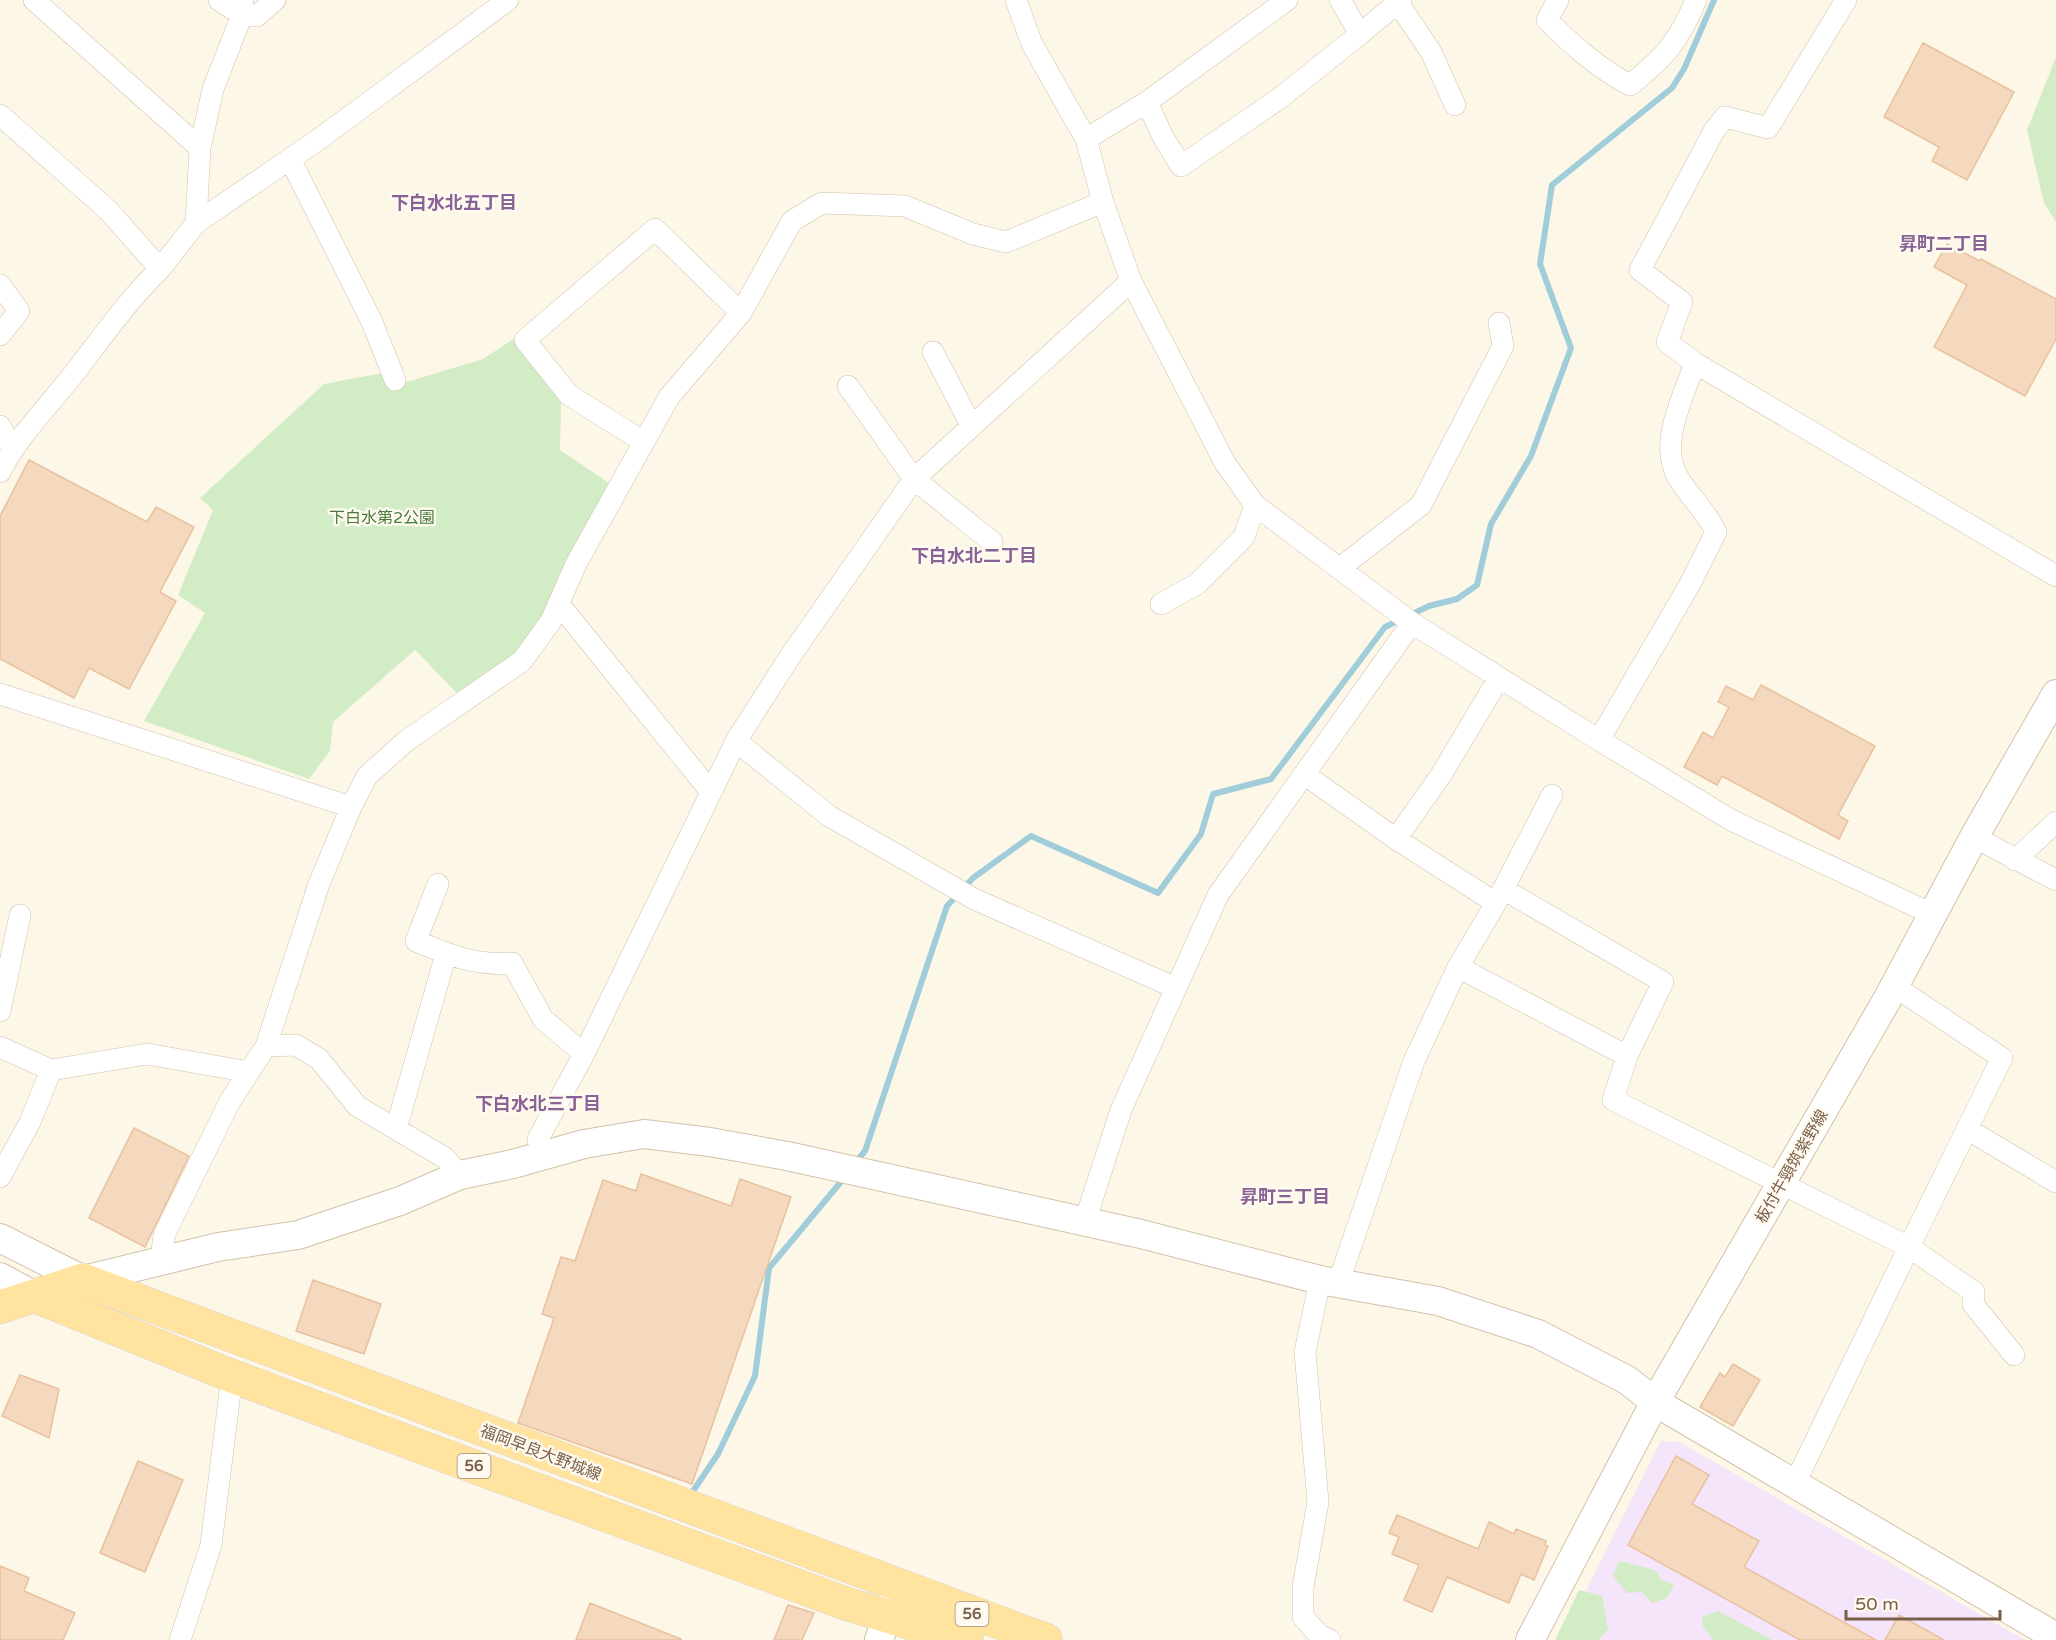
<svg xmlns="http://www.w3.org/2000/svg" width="2056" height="1640" font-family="'Varela Round','Noto Sans JP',sans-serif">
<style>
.education{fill:#f4e5fa}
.green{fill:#d2edc5}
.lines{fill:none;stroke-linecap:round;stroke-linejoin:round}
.stream{stroke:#a1cddb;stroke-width:6}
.building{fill:#f5d9be;stroke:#e8c19e;stroke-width:1.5}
.street-casing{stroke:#d1c0ac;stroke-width:22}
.secondary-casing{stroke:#d4c1aa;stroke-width:30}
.primary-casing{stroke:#dcd5d0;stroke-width:34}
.street{stroke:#fff;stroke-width:21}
.secondary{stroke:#fff;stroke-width:28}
.primary{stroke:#ffe39e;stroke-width:33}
.labels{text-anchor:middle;stroke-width:5;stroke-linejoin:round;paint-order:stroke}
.shield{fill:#fffaf0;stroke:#a28e7c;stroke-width:1.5}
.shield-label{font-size:15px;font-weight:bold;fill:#7a5f4a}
.park-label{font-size:16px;fill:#4b7a3e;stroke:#fffaf0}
.street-label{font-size:16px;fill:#7a5f4a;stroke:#fffaf0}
.neighbourhood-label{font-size:18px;font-weight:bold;fill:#896296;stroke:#fffaf0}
</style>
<rect width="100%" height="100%" fill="#fdf7e8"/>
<path class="education" d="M1661,1441L1679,1442L2025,1640H1561Z"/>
<path class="green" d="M2056,57V222L2044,203L2027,130Z
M515,338L561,399L560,450L609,483L545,614L517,654L459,695L415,650L333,722L330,751L309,779L144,721L205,613L178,595L213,510L200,498L324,384L399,370L407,382L483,359Z
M1619,1561L1655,1570L1662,1580L1674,1585L1667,1598L1652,1603L1642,1592L1627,1593L1613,1576Z
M1579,1590L1602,1596L1608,1629L1599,1640H1555Z
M1718,1611L1772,1640H1714L1703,1627L1702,1617Z"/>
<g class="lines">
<path class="stream" d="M856,1162L865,1151L947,906L973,878L1031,836L1158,893L1201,834L1213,794L1271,779L1385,627L1429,606L1457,599L1477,585L1491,524L1531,456L1571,348L1540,264L1552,185L1672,88L1684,69L1714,0
M689,1497L718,1454L755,1376L769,1268L845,1177"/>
</g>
<path class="building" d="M1923,43L2014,92L1967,180L1932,161L1939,147L1884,117Z
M1947,244L1980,261L1981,259L2056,299V339L2025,396L1934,347L1967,285L1934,267Z
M29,460L147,522L156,507L194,527L160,592L176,601L129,689L89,668L74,698L0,659V516Z
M1761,685L1875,746L1838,815L1848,821L1839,839L1722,776L1717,785L1684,767L1703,732L1713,738L1729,707L1718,702L1726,686L1753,700Z
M134,1128L189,1156L145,1247L89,1218Z
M641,1174L731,1206L740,1179L791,1197L692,1484L518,1423L554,1318L542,1314L561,1257L575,1261L603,1180L636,1191Z
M313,1280L381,1304L364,1354L296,1331Z
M1733,1364L1760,1380L1733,1426L1700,1407L1720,1373L1725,1377Z
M20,1375L59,1389L49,1438L2,1416Z
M1676,1456L1709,1475L1692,1504L1759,1541L1744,1567L1876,1640H1800L1628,1545Z
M138,1461L183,1480L145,1572L100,1553Z
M1397,1515L1478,1549L1489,1522L1514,1534L1516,1529L1546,1541L1545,1545L1548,1546L1534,1580L1521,1574L1509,1603L1447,1577L1432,1612L1404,1600L1419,1565L1392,1554L1399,1537L1389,1533Z
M0,1566L29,1578L24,1591L75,1613L63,1640H0Z
M590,1603L681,1639V1640H576Z
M788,1605L814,1613L802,1640H774Z
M1899,1615L1944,1640H1885Z"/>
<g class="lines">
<g class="street-casing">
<path id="street" d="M34,0L200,148
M219,0L242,15L257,16L275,0
M1016,0L1032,44L1086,139L1103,202L1131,281L1225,463L1255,505L1412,623L1599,740L1731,820L1932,914
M1558,0L1547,20C1573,46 1598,68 1630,85C1665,57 1679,41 1696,0
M1846,0L1768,128L1725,117L1714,131L1640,270L1682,302L1667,342L1695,363L2056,576
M1398,3L1431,52L1455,105
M1360,34L1401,0
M1147,102L1163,137L1181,166L1280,98L1360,34L1340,0
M0,115L108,210L160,269C127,301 101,339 72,376C47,408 18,436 0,472
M1086,139L1147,102L1287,0
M290,159L372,322L395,380
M196,223L315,142L508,0
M160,269L196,223L200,148L213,89L242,15L243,0
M0,285L19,311L0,335
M933,352L971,425
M848,386L914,479L992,542
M0,426L12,448
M644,442L569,395L525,340L655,229L741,313
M1340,568L1421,505L1503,346L1499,323
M559,604L711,792
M1161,604L1197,584L1244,537L1255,505
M0,694L351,807
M1599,740L1690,584L1716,532C1706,511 1690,497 1679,479C1657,444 1684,396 1695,363
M736,741L829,816L974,899L1176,988
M1304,774L1396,839L1496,903L1552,795
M1974,837L2056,880
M1396,839L1441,775L1499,678
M2015,860L2056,822
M438,884L416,941C449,955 475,966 512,963L543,1019L584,1054
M1503,889L1663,982L1627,1056
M1458,967L1627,1056L1613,1100L1909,1247L1794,1485
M1894,986L2002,1058L1909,1247L1974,1292L1973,1304L2014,1355
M0,1011L20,915
M266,1046L296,1045L319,1059L357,1106L445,1158L460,1175
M0,1047L51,1070L147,1054L249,1072
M396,1129L446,954
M1967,1129L2056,1182
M543,1156L538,1139L584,1054L736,741L789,658L914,479L1131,281
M0,1177L30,1122L51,1070
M1085,1221L1121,1110L1218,895L1412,623
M161,1260L164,1235L230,1101L266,1046L319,884L351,807L367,776L406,741L522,661L551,621L576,564L669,397L741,313L792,221L822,203L905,206L973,234L1006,242L1103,202
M1320,1280L1305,1352L1318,1502L1303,1587V1617L1319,1635L1330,1640
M1338,1284L1414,1061L1458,967L1496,903
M180,1640L211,1545L232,1376"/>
</g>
<g class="secondary-casing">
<path id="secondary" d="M0,1238L83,1280L218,1247L298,1235L400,1201L460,1175L513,1164L584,1144L644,1134L710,1142L787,1156L1141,1234L1320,1280L1438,1301L1538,1334L1627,1380L1655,1402L2056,1637
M0,1277L35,1296
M879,1640L898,1585
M1530,1640L1655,1402L1888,998L1974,837L2056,694"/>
</g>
<g class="primary-casing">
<path id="primary" d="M35,1296L232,1376L459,1461L847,1604L967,1640
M0,1307L83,1280L1046,1640"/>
</g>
<use href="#street" class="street"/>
<use href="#secondary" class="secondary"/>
<use href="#primary" class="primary"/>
</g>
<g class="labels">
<g class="shield">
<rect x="457.5" y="1454" width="33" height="24" rx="4.5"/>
<rect x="955.5" y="1602" width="33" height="24" rx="4.5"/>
</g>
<g class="shield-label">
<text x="474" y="1471">56</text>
<text x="972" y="1619">56</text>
</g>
<g class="park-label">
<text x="382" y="523">下白水第2公園</text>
</g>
<g class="street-label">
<text transform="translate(1791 1166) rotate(-60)" y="6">板付牛頸筑紫野線</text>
<text transform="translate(541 1452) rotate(21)" y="6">福岡早良大野城線</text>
</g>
<g class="neighbourhood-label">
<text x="454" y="209">下白水北五丁目</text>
<text x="1944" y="250">昇町二丁目</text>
<text x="974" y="562">下白水北二丁目</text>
<text x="538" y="1110">下白水北三丁目</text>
<text x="1285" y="1203">昇町三丁目</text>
</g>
</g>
<path d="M1846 1610v9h154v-9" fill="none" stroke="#7a5f4a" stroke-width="3"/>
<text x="1855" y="1610" font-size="18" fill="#7a5f4a" stroke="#fffaf0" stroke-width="4.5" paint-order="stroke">50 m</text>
</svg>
